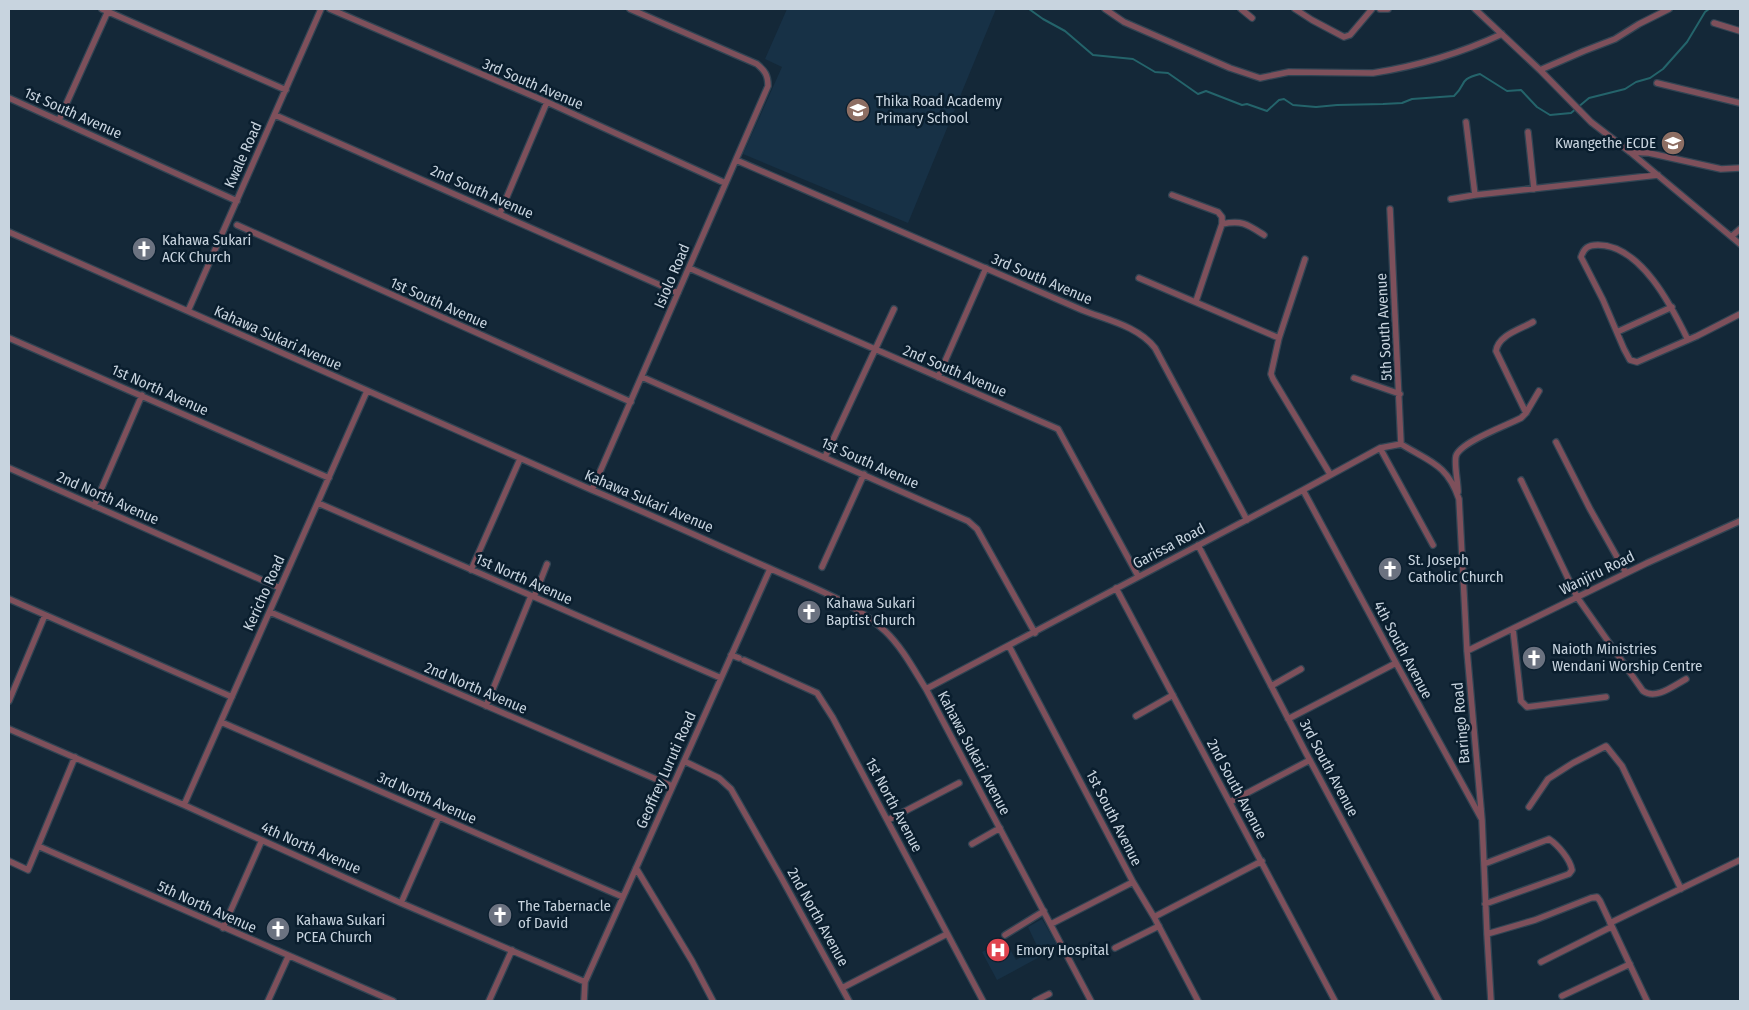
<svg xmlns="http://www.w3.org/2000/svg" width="1749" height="1010" font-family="'Fira Sans Condensed',sans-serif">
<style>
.built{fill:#173146}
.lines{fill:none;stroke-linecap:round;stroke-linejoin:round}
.stream{stroke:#24646b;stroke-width:2}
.street-casing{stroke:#314453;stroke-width:8}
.street{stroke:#7e505b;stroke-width:5.5}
.labels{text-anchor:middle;stroke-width:5;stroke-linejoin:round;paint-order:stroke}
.street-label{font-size:15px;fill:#c8d4df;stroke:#0a1e2e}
.poi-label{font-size:15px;fill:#c8d4df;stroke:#0a1e2e;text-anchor:start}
</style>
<rect width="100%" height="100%" fill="#142838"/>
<path class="built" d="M787,9H996L908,223L743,154L782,67L765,59Z
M1042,919L1058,947L997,980L982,952L1005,940L1016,960L1038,948L1028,927Z"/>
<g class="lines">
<path class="stream" d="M1029,9L1043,19L1065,31L1093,55L1133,59L1155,72L1168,73L1198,94L1206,91L1242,105L1247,104L1267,111L1279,100L1284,99L1293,105L1316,107L1337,105L1383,104L1402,103L1412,99L1454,96C1468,83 1457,80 1480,74L1507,91L1521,90L1537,107L1550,115L1571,113L1589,98L1625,89L1636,82L1650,78L1663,69L1687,42L1705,12L1709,9"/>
<g class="street-casing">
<path id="street" d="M102,9L286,90
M330,9L547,102L725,183
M1105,9L1124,22L1230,68L1260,78L1289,72L1373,73C1418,66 1461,53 1502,34
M1241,9L1252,18
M1295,9L1312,20L1344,37L1350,35L1372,9
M1380,9H1388
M1475,9L1540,70L1591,122L1630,152L1740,244
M1714,23L1740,31
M1540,70L1584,51L1615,39L1639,24L1669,9
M1657,83L1740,103
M9,98L237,201
M275,115L678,293
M59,120L108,11
M1466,122L1475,195
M1528,132L1534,189
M1630,152L1649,153L1721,169L1740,168
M736,160L1082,310C1107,320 1138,326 1155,348L1247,520
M1172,195L1218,212L1222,217V224L1196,301
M1451,199L1475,195L1658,175
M1390,209L1401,444
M500,213L547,102
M1222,224C1242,220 1247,224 1264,235
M237,225L631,402
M9,232L592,490C652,515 710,542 769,568C808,586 853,601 885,631C902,647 914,670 926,689L1091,1001
M1732,236L1740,229
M1305,259L1279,338L1271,374L1273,379L1330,474
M689,268L1058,429L1138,576
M1139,278L1279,338
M188,311L321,9
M1617,332L1672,307
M9,338L329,478
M1688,340C1672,307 1641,245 1598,245C1588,245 1584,248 1581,257L1603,300L1624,349L1630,360L1637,362L1697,336L1740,314
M642,377L968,521L977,529L1035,633
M938,377L986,268
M1354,378L1400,394
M1526,413L1496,351C1498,335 1521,329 1533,322
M1556,442L1590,509L1626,573
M1380,448L1433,545
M825,457L894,309
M9,468L280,588
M1521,480L1577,597L1643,691C1656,700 1673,686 1686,679
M592,490L768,86C768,75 765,71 757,64L630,9
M1303,490L1396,663L1481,818
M1458,492C1458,482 1454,464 1456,456C1460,442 1508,425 1521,418L1526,413L1539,391
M318,503L721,678
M94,506L142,395
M1198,545L1306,753L1439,1001
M822,567L864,474
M471,570L520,459
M1116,588L1335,1001
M534,597L547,564
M9,599L232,697
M270,612L672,786
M1513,629L1521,701L1527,707L1606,697
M1009,646L1133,882L1154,917L1198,1001
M1467,651L1647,563L1740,521
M731,655L739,658
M744,660L817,693L833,718L983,1001
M1271,686L1301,669
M926,689L1303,490L1380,448L1401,444C1430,462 1447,464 1459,499L1467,651L1482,820L1487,934L1491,1001
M9,701L45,615
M486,706L531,596
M1136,716L1173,695
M1288,719L1396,663
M221,722L623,897
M9,729L184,805L401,903L585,982
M684,761L719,778L731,789L781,877L849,1001
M1230,802L1310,760
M184,805L367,391
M1529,807L1548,779L1573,763L1606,746L1622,766L1681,889
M888,820L959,783
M972,844L1000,828
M38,846L393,1001
M9,861L28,870L75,757
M1484,864L1549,839C1558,845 1570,859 1572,870L1569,874L1485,904
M636,868L692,961L713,1001
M401,903L439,817
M1154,917L1262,861
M1610,923L1740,860
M1051,924L1133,882
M223,928L262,840
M1487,934L1535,920L1591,898L1597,897L1600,901L1647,1001
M1005,935L1044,911
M1115,948L1159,926
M1541,962L1611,927
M842,988L947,934
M1562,996L1630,964
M268,1001L288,957
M489,1001L512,950
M584,1001L585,982L770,569
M1035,1001L1049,994"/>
</g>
<use href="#street" class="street"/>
</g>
<defs>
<g id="school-disc" transform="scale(1.25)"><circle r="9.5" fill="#8d6e63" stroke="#0a1e2e"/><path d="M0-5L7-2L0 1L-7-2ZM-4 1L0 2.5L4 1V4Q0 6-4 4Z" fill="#fff"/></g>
<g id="church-disc" transform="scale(1.25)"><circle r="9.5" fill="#6b7280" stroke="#0a1e2e"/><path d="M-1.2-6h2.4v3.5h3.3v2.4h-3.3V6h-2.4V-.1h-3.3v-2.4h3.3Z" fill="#fff"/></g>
<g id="hospital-disc" transform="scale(1.25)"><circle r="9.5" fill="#e0444e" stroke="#0a1e2e"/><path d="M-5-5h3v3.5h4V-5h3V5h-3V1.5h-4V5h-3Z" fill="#fff"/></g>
</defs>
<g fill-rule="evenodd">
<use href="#school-disc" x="858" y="110"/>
<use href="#school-disc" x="1673" y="143"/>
<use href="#church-disc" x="144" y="249"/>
<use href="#church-disc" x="1390" y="569"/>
<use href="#church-disc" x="809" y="612"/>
<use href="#church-disc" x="1534" y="658"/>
<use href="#church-disc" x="500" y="915"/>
<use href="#church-disc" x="278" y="929"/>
<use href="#hospital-disc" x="998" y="950"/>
</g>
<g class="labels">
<g class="street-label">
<text transform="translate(533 84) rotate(23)" y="5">3rd South Avenue</text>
<text transform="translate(73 113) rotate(24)" y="5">1st South Avenue</text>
<text transform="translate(243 155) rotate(-66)" y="5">Kwale Road</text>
<text transform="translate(482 192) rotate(24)" y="5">2nd South Avenue</text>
<text transform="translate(672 276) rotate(-67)" y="5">Isiolo Road</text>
<text transform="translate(1042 279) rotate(23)" y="5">3rd South Avenue</text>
<text transform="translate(439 303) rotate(24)" y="5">1st South Avenue</text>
<text transform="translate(1384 327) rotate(-93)" y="5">5th South Avenue</text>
<text transform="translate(278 338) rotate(24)" y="5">Kahawa Sukari Avenue</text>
<text transform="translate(955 371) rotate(23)" y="5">2nd South Avenue</text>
<text transform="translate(160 390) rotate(24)" y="5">1st North Avenue</text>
<text transform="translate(870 463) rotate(24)" y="5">1st South Avenue</text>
<text transform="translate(108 498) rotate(24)" y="5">2nd North Avenue</text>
<text transform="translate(649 501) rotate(23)" y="5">Kahawa Sukari Avenue</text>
<text transform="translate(1169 546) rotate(-28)" y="5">Garissa Road</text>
<text transform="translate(1597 573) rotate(-26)" y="5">Wanjiru Road</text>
<text transform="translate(524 579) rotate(24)" y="5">1st North Avenue</text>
<text transform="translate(264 593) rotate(-66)" y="5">Kericho Road</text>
<text transform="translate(1403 650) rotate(62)" y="5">4th South Avenue</text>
<text transform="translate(476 688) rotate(23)" y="5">2nd North Avenue</text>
<text transform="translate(1461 723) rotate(-95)" y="5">Baringo Road</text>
<text transform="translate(974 753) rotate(62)" y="5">Kahawa Sukari Avenue</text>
<text transform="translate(1329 768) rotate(62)" y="5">3rd South Avenue</text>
<text transform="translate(666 770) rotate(-66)" y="5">Geoffrey Luruti Road</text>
<text transform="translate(1237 789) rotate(62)" y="5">2nd South Avenue</text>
<text transform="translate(427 798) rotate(24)" y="5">3rd North Avenue</text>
<text transform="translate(894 805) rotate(62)" y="5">1st North Avenue</text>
<text transform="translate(1114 818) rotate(63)" y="5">1st South Avenue</text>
<text transform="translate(311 848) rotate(24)" y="5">4th North Avenue</text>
<text transform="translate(207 907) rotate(24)" y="5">5th North Avenue</text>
<text transform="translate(818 917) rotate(61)" y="5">2nd North Avenue</text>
</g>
<g class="poi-label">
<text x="876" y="106">Thika Road Academy<tspan x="876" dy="17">Primary School</tspan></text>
<text x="1656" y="148" text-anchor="end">Kwangethe ECDE</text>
<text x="162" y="245">Kahawa Sukari<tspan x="162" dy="17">ACK Church</tspan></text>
<text x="1408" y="565">St. Joseph<tspan x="1408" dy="17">Catholic Church</tspan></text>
<text x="826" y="608">Kahawa Sukari<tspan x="826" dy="17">Baptist Church</tspan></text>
<text x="1552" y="654">Naioth Ministries<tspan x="1552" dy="17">Wendani Worship Centre</tspan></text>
<text x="518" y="911">The Tabernacle<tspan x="518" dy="17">of David</tspan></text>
<text x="296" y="925">Kahawa Sukari<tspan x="296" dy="17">PCEA Church</tspan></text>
<text x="1016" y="955">Emory Hospital</text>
</g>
</g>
<rect width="1749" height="1010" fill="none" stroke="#c8d4df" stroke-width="20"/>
</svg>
